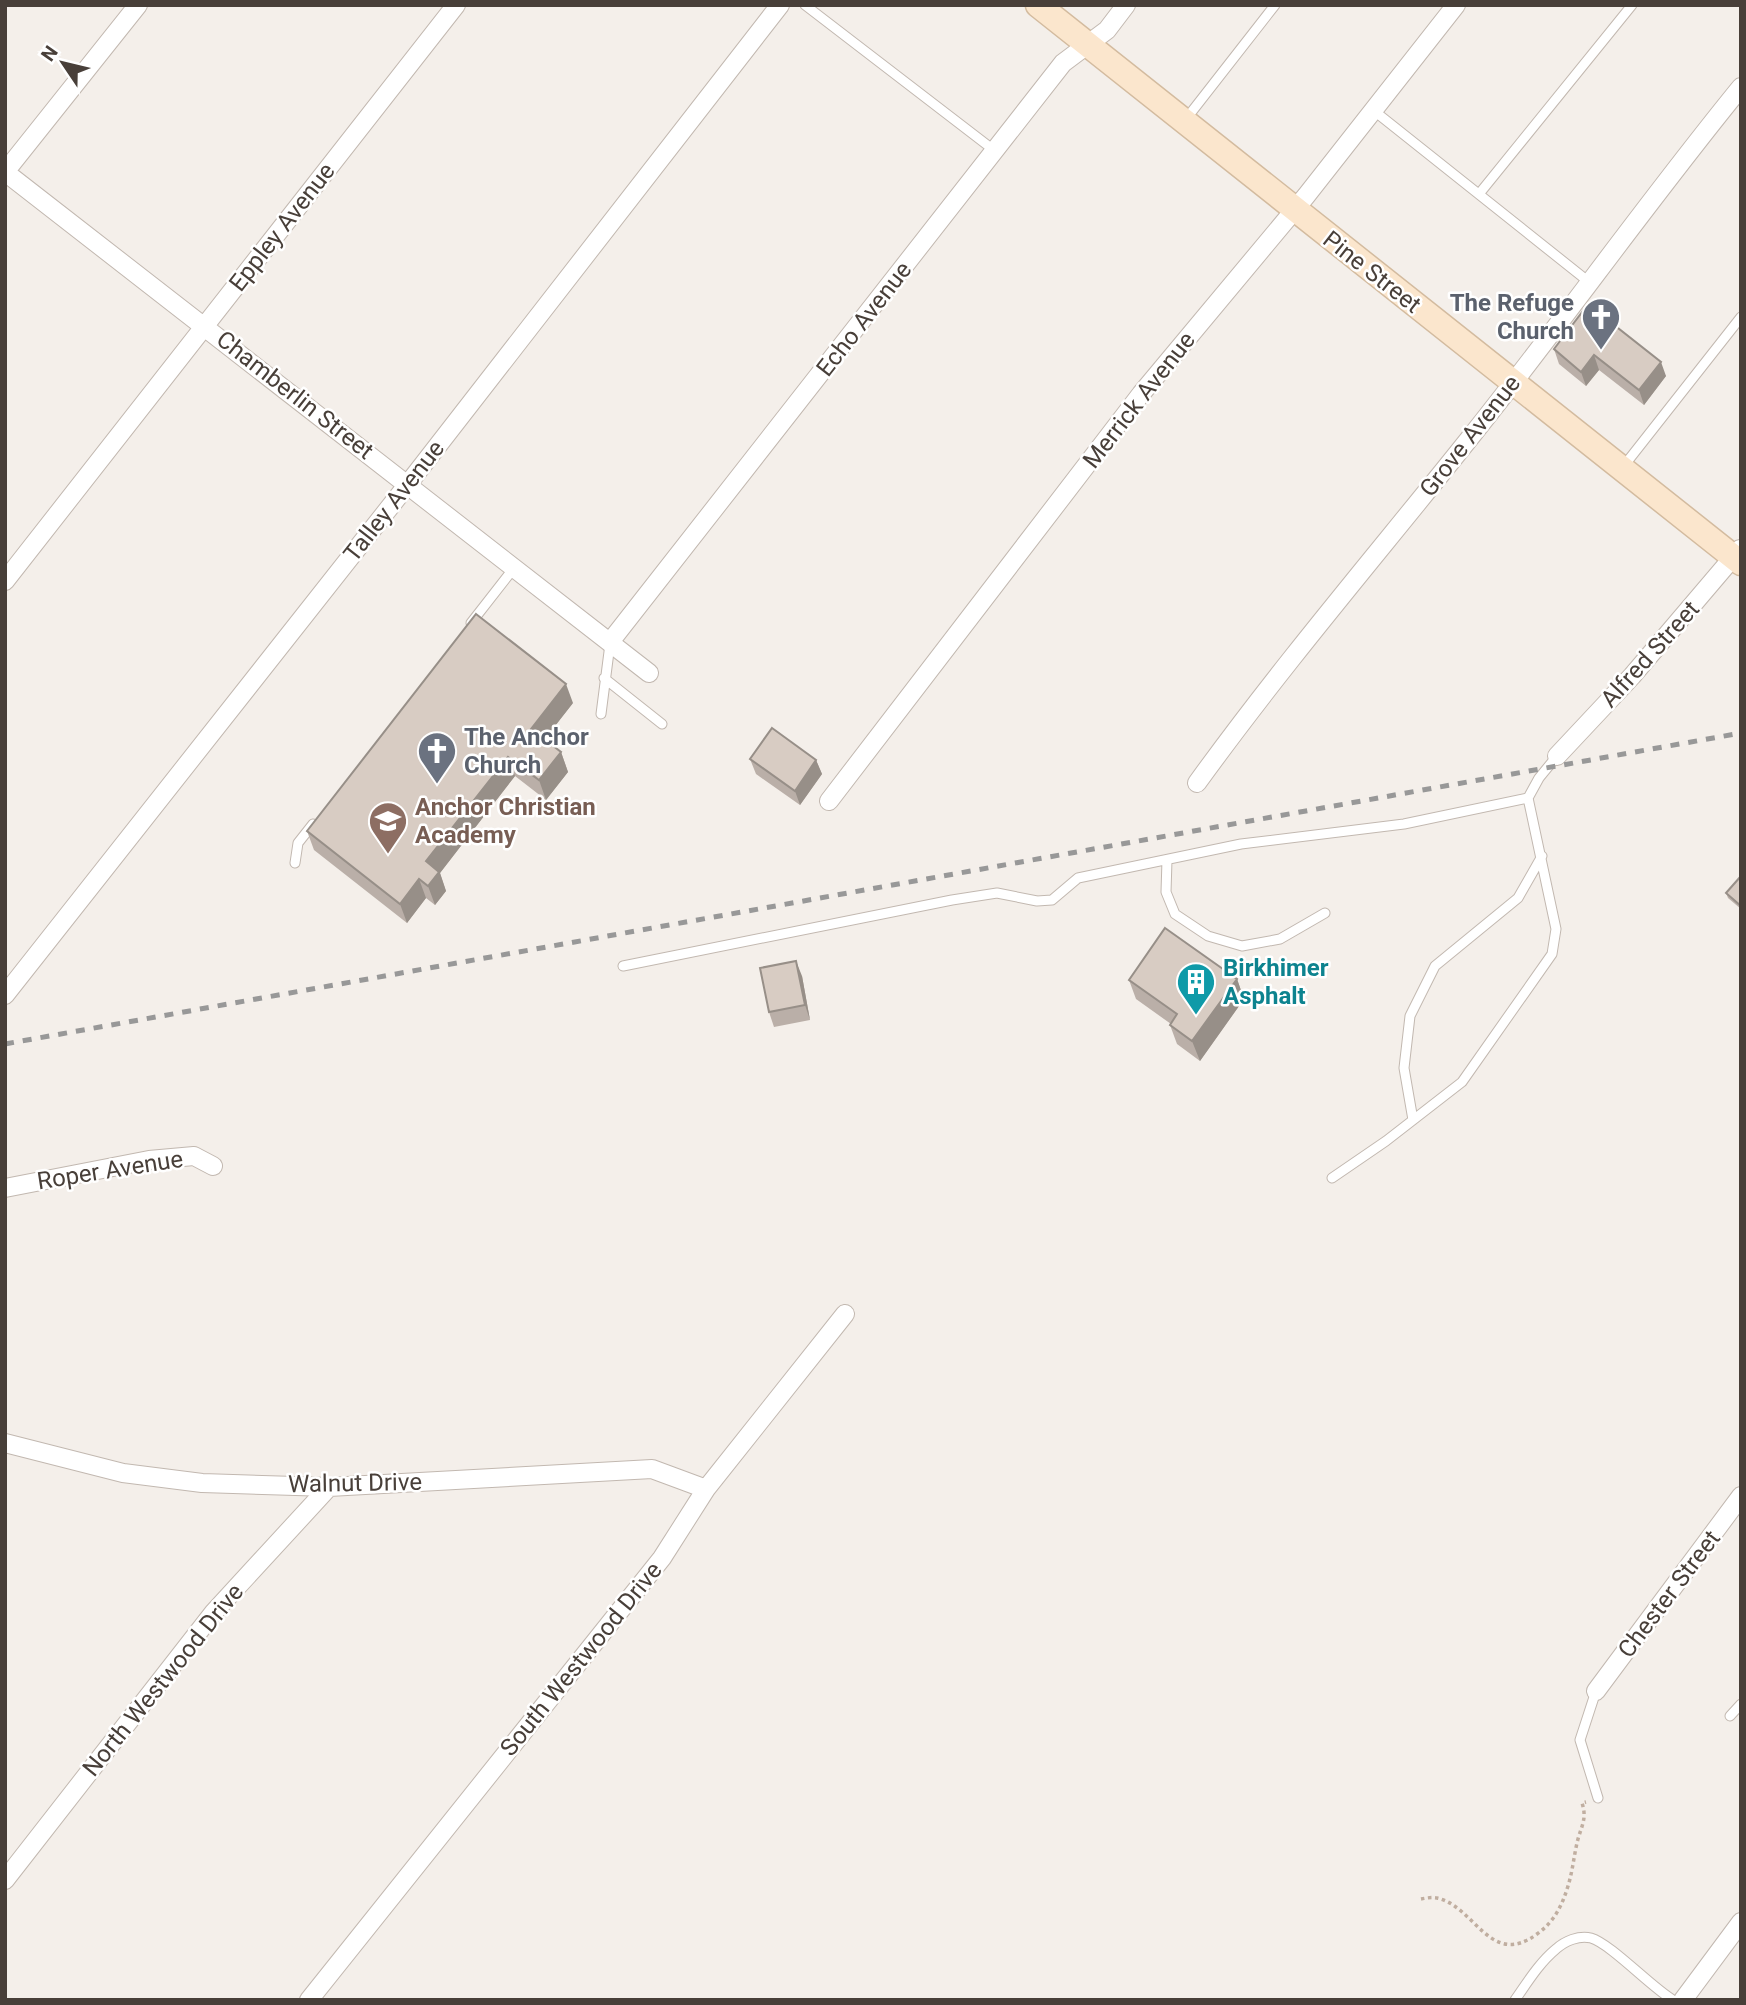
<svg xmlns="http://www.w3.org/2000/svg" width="1746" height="2005" font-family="Roboto,sans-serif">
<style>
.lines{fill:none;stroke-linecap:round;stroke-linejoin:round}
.lane-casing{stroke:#c2b8b0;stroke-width:11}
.street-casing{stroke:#c2b8b0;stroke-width:20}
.secondary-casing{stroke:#d3bb9f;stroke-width:27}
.path{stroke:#c0aea0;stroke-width:3.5;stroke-dasharray:3.5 3.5;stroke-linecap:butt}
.lane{stroke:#fff;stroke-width:9}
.street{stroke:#fff;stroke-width:18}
.secondary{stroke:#fbe6cd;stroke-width:24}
.rail{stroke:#989898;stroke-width:5;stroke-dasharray:9 9;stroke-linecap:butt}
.wall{fill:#baafa8}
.shaded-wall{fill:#978f88}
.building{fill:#d8ccc3;stroke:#978f88;stroke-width:2}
.labels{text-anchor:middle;stroke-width:5;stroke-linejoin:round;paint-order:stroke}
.street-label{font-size:24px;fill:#483f39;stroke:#fff}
.worship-label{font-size:24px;font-weight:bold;fill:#5b616d;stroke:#fff;text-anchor:end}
.education-label{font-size:24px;font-weight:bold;fill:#785e54;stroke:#fff;text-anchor:start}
.culture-label{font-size:24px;font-weight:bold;fill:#0d838f;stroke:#fff;text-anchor:start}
</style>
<rect width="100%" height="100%" fill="#f4efea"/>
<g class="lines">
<g class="lane-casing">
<path id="lane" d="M805,5L995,151
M1373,110L1589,282
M1186,119L1275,5
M1479,194L1632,5
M1623,467L1741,317
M471,623L514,568
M604,678L662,724
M601,714L610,644
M1167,860L1166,892L1175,914L1208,936L1242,946L1280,939L1325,913
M295,863L298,843L313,824
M623,966L952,900L997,893L1037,901L1052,900L1078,878L1241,844L1404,824L1528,798L1539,778L1557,756
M1413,1120L1404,1068L1410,1016L1435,966L1518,898L1542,856
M1332,1178L1386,1141L1462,1082L1552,954L1556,929L1528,798
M1596,1691L1580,1740L1598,1798
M1730,1716L1741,1704
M1515,2000C1527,1983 1539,1963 1556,1949C1565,1941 1579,1935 1591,1938C1611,1944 1651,1987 1673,2000"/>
</g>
<g class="street-casing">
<path id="street" d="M5,172L649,673
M5,172L138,5
M5,581L456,5
M610,642L1063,63L1107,30L1126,5
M1557,756L1632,676L1740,549
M1197,783C1283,664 1378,553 1469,439C1562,323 1647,202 1741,87
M829,801L1141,394L1306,196L1456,5
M5,995L408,484L780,5
M5,1188L149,1160L194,1156L213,1166
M5,1443L123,1473L202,1483L329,1487L652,1469L706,1489
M1596,1691L1741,1496
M5,1880L214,1612L329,1487
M309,2000L662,1558L706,1489L845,1314
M1683,2000L1741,1922"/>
</g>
<g class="secondary-casing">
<path id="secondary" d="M1038,5L1741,563"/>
</g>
<path class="path" d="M1421,1899C1426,1898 1432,1897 1437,1898C1475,1906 1490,1969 1537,1934C1554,1922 1562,1906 1568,1886C1573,1870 1574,1854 1578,1839C1582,1825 1587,1818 1582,1803L1586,1802"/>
<use href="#lane" class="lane"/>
<use href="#street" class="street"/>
<use href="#secondary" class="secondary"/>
<path class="rail" d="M5,1044L1741,733"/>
</g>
<path class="wall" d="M1586,307L1666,376L1644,405L1599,370L1586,386L1559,364L1554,349Z
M573,703L544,739L561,752L568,772L546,800L515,776L440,873L446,891L435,905L426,898L407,923L314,850L307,831Z
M750,759L816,760L822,774L800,805L756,774Z
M1741,876V909L1728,898L1726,893Z
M802,976L810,1020L774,1027L769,1012Z
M1237,979L1244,999L1200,1061L1177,1044L1170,1025L1171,1024L1136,999L1129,980Z"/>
<path class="shaded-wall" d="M1594,355L1599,370L1586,386L1581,372Z
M1661,362L1666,376L1644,405L1639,390Z
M566,684L573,703L538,748L531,729Z
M561,752L568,772L546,800L539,780Z
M508,757L515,776L440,873L446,891L435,905L428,886L426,861Z
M816,760L822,774L800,805L795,791Z
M419,879L426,898L407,923L400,904Z
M796,961L802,976L810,1020L805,1005Z
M1237,979L1244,999L1200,1061L1192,1041Z"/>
<path class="building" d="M1586,307L1608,324L1609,321L1661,362L1639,390L1594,355L1581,372L1554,349Z
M476,614L566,684L531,729L561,752L539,780L508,757L426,861L439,872L428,886L419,879L400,904L307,831Z
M772,728L816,760L795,791L750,759Z
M1741,876V906L1726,893Z
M1165,928L1237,979L1192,1041L1170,1025L1177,1014L1129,980Z
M796,961L805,1005L769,1012L760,968Z"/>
<defs>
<g id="church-pin" transform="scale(2.0125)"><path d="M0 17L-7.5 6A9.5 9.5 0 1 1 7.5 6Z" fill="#6b7280" stroke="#fff"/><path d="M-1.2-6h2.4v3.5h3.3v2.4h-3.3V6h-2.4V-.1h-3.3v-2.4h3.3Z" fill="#fff"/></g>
<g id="school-pin" transform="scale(2.0125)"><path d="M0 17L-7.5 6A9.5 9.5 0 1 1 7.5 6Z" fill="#8d6e63" stroke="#fff"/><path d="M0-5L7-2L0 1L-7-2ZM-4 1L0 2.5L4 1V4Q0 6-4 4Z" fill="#fff"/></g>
<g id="building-pin" transform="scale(2.0125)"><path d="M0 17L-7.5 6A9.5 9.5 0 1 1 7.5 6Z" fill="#0f9aa8" stroke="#fff"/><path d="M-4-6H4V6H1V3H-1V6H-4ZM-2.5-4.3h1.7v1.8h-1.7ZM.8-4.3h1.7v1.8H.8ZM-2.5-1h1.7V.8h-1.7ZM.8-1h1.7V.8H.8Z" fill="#fff"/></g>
</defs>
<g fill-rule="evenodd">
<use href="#church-pin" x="1601" y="317"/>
<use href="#church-pin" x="437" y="751"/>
<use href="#school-pin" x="388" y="821"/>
<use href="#building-pin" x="1196" y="982"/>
</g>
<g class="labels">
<g class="street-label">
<text transform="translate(282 227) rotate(-52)" y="8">Eppley Avenue</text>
<text transform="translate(1372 272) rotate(38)" y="8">Pine Street</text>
<text transform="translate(864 319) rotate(-52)" y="8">Echo Avenue</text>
<text transform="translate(295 395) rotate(38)" y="8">Chamberlin Street</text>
<text transform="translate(1139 400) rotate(-52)" y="8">Merrick Avenue</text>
<text transform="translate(1470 436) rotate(-52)" y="8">Grove Avenue</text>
<text transform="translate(394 501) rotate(-52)" y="8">Talley Avenue</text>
<text transform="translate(1650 654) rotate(-48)" y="8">Alfred Street</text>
<text transform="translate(110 1170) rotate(-9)" y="8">Roper Avenue</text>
<text transform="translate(355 1483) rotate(-1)" y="8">Walnut Drive</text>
<text transform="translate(1669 1594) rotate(-53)" y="8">Chester Street</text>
<text transform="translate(581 1659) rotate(-51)" y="8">South Westwood Drive</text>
<text transform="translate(163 1680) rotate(-51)" y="8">North Westwood Drive</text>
</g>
<g class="worship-label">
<text x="1574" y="311">The Refuge<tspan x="1574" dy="28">Church</tspan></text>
<text x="464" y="745" text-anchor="start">The Anchor<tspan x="464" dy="28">Church</tspan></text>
</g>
<g class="education-label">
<text x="415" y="815">Anchor Christian<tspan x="415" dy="28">Academy</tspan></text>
</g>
<g class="culture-label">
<text x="1223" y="976">Birkhimer<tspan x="1223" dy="28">Asphalt</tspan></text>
</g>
</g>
<rect width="1746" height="2005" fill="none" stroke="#483f39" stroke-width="14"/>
<g transform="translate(63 63) rotate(305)" stroke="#ffffff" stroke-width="5" paint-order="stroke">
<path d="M0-5L12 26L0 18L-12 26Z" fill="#483f39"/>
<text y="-10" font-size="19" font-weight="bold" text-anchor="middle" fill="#483f39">N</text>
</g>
</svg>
